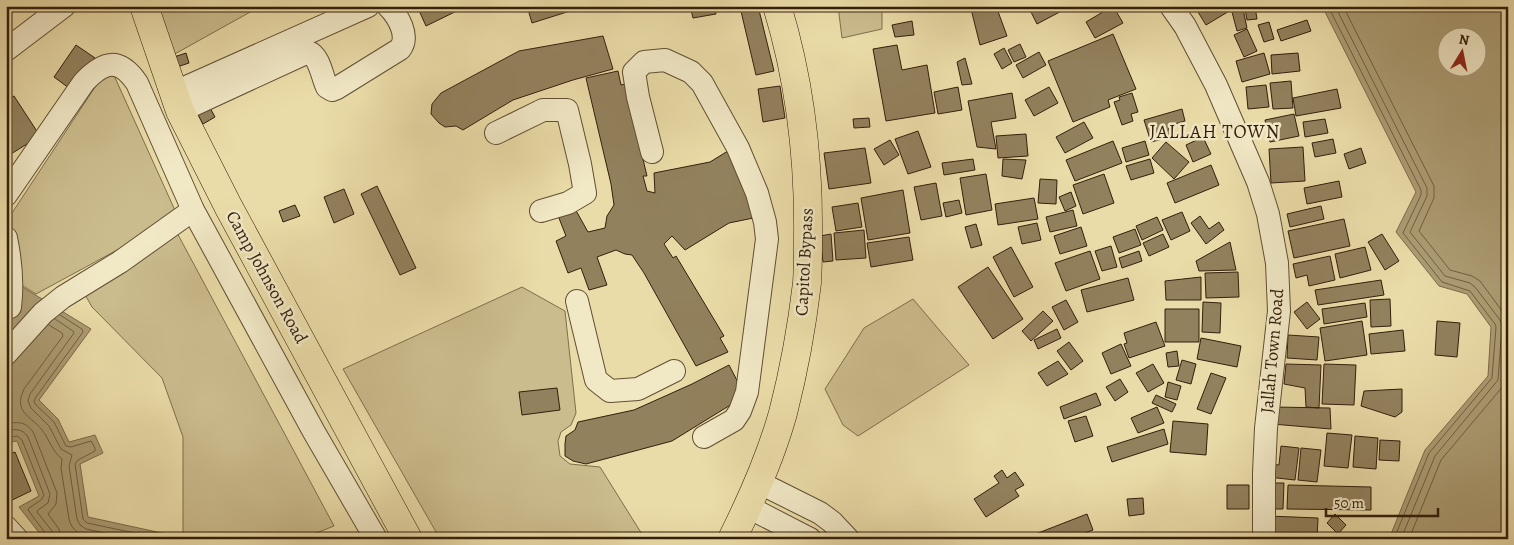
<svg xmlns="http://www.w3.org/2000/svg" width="1514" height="545" font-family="Alegreya,serif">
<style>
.green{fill:#cbbc8d;stroke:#7f6e4c}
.water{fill:#ac9c73;stroke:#7c6a4a;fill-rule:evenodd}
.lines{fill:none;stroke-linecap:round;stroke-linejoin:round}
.shore{stroke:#705e40;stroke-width:1}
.building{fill:#92815d;stroke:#331f0c}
.minor-casing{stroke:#614e33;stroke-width:24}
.major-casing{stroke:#331f0c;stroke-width:29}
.highway-casing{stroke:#331f0c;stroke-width:29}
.minor{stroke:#f1e8c6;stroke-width:22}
.major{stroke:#eadca8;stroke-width:28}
.highway{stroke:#eadca8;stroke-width:28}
.labels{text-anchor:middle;stroke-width:5;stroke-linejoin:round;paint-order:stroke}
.street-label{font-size:18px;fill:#331f0c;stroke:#f1e8c6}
.neighbourhood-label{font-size:19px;letter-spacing:1px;fill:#331f0c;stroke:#f1e8c6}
</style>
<rect width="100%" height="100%" fill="#eadca8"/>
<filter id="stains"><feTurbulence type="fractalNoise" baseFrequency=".004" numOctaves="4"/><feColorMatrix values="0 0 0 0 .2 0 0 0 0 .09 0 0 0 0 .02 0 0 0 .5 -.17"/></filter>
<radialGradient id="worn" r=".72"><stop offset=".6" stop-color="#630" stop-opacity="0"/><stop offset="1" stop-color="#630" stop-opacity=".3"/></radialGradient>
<path class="green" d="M138,6H261L164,60Z
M838,6H882V29L842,38Z
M112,71L178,217L36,294L20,284L12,233V213L103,75Z
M175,229L334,526L311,535L293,539H183V437L162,378L92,307L79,284Z
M522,287L565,311L576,413L571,425L561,432L558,441L560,456L570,464L600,467L645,539H440L343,369Z
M913,299L969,365L858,436L843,425L825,389L864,328Z"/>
<path class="water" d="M1322,6H1508V539H1389L1425,450L1488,376L1491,327L1467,294L1439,286L1396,232L1416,192ZM1446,38H1476V68H1446Z
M6,277L91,329L39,400L58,419L69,442L95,435L103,453L80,464L88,517L171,535V539H44L19,507L39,496L17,441L6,443Z"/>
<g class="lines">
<path class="shore" d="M1328,6L1421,190V195L1403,233L1442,282L1470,291L1495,324L1496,327L1492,378L1429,453L1394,539
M1335,6L1427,188V196L1410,232L1445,276L1470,283L1475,287L1500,320L1502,326L1498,380L1435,456L1401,539
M1343,6L1434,186V198L1419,231L1450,270L1472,276L1480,281L1508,319
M60,315L82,329L83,332L36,397L34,401L36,405L54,422L66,446L71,447L91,441L95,448V451L78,460L75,464L83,519L87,523L163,539
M55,319L73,331L74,333L30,394L28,401L31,408L49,426L61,449L72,455L69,466L77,519L80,525L86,529L133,539
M49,325L62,333L63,336L24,389C21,396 19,402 22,409C26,417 36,422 42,430C50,440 51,450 62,459L61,468L69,519C73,534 84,536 97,539
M6,424C18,421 28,422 34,434L57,493L56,504L48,514L59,529L61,539
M6,431C15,429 22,428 28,437L50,494L48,503L38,510L37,512L52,531L53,539
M6,438L17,436L22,440L44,495L41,500L29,508L28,510L46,534L47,539
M1409,539L1441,460L1504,385L1506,377L1508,354"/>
</g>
<path class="building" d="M417,6H467L426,26Z
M527,6H586L532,23Z
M690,6H715L716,14L693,18Z
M726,6H758L774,71L756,75L740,7L727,10Z
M985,6H996L1007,36L980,45L971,9Z
M1028,6H1071L1037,24Z
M1113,6L1123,23L1095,38L1086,22Z
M1209,6H1235L1236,7L1206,25L1198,12Z
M1255,7L1257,19L1247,20L1245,9Z
M1243,9L1247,28L1237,31L1232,12Z
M1307,20L1311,31L1281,41L1277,30Z
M912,21L914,35L895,37L892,25Z
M1269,22L1274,39L1264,42L1258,25Z
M1247,29L1257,51L1244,57L1234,35Z
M1113,34L1136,89L1108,100L1110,107L1073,122L1048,61Z
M603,36L613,69L573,80L513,100L463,130L456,126L445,127L439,123L431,114L432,104L441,93L519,51Z
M1020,44L1026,57L1014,62L1008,50Z
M76,45L95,58L73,91L54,77Z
M897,45L902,70L927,65L935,113L886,121L873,49Z
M1004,48L1012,63L1002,69L994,54Z
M1039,52L1046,65L1023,78L1016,65Z
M186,53L189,63L177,67L174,57Z
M1264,53L1270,74L1242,82L1236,61Z
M1298,53L1300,71L1272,74L1271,55Z
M965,58L972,84L962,85L957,62Z
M618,71L621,85L625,84L647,176H643L647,191L655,193L654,173L710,162L736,146L763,216L729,223L685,250L672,236L664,244L673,258L676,256L724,336L720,338L728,352L696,366L644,273L632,255L625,254L616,250L597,257L607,285L589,290L581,268L568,273L556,241L566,236L557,213L574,207L588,232L605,228L607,216L614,205L611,184L586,78Z
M1291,81L1293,108L1273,109L1270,83Z
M1266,85L1269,107L1248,109L1246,87Z
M780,86L785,118L763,122L758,89Z
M958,87L962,110L938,114L934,92Z
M1049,87L1058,103L1034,116L1025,100Z
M1337,89L1341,108L1296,116L1293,98Z
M1012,93L1016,118L991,122L996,149L977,147L968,101Z
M1132,93L1138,112L1131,114L1133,121L1122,125L1114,102L1120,100L1119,97Z
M14,96L40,136L6,157V100Z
M209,106L215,117L203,124L197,113Z
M1182,109L1185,121L1168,126L1171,137L1151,142L1144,120Z
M1294,114L1299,136L1270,142L1265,120Z
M869,118L870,127L854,128L853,119Z
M1325,119L1328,133L1305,137L1303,122Z
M1084,122L1093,138L1065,153L1056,137Z
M918,131L931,167L908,174L895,139Z
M1026,134L1028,156L998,158L996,136Z
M1203,137L1211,154L1193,162L1186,145Z
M1333,139L1336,153L1315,157L1312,143Z
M890,140L899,155L884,165L874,149Z
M1113,141L1122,163L1075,181L1066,160Z
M1145,141L1149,155L1126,162L1122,148Z
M1166,142L1189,162L1174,179L1152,158Z
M1303,147L1305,181L1271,183L1269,149Z
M865,148L871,183L829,189L824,153Z
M1361,148L1366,163L1349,169L1344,154Z
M973,159L975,170L944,175L942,163Z
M1003,159L1026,160L1022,179L1002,176Z
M1150,159L1154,173L1131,180L1126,166Z
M1211,165L1219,185L1175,203L1167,183Z
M986,174L992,210L966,215L960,178Z
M1104,174L1114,203L1083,214L1073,185Z
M1040,179L1057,180L1056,204L1038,203Z
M1339,181L1342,197L1307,204L1304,188Z
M936,183L942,216L921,220L914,187Z
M377,186L416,268L400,275L361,194Z
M344,189L354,214L334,223L324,197Z
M903,190L910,233L868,240L861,198Z
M1071,192L1076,206L1065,211L1059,197Z
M1034,198L1038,219L998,225L995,204Z
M959,200L962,213L946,217L943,203Z
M858,203L862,227L836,231L832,207Z
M295,205L300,216L283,222L279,211Z
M1321,206L1324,219L1290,227L1287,214Z
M1073,210L1077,226L1050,232L1046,217Z
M1182,212L1190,231L1171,240L1162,220Z
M1200,216L1209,229L1219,222L1224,230L1206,244L1191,223Z
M1157,217L1163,230L1142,240L1136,226Z
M1344,219L1350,246L1294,258L1288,231Z
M1037,223L1041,240L1022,244L1018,227Z
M976,224L982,245L971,248L965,227Z
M1081,227L1087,246L1060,254L1054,236Z
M1135,229L1141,245L1119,253L1113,237Z
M864,230L866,258L836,260L834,233Z
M831,234L833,261L823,262L820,236Z
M1163,234L1169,247L1149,256L1143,243Z
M1382,234L1399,261L1385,270L1368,242Z
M909,237L913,260L871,267L867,243Z
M1230,242L1236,270L1199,271L1196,261Z
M1111,246L1117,267L1102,271L1095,251Z
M1011,247L1033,287L1014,297L993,257Z
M1365,247L1371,270L1340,278L1335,254Z
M1090,251L1100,279L1066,291L1055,263Z
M1139,251L1142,261L1122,268L1119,258Z
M1330,256L1335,280L1309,286L1307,275L1296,278L1293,264Z
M988,267L1023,319L993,339L958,287Z
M1238,272L1239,297L1206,298L1205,273Z
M1201,277V300H1166L1165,281Z
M1128,278L1134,300L1087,312L1081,290Z
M1381,280L1384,295L1318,305L1315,290Z
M1390,299L1391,326L1371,327L1370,300Z
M1066,300L1078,322L1064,330L1052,307Z
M1203,302L1221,303L1220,333L1202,332Z
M1307,302L1320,319L1307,329L1294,312Z
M1365,303L1367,317L1324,324L1322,309Z
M1165,309H1199V342H1165Z
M1043,311L1053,321L1031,341L1022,331Z
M1362,321L1367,355L1325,361L1320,328Z
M1437,321L1460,323L1457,357L1435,355Z
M1156,322L1165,346L1129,358L1124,344L1127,343L1124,333Z
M1057,329L1061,338L1038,349L1034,340Z
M1403,330L1405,351L1371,354L1369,334Z
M1288,335L1319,337L1317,360L1287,358Z
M1201,338L1241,346L1237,367L1197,359Z
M1069,342L1083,361L1071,370L1057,351Z
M1121,344L1131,366L1111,374L1102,353Z
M1177,351L1179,366L1168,367L1166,353Z
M1182,360L1196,364L1191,384L1176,380Z
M1058,361L1068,374L1047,386L1038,373Z
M1153,364L1164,383L1148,392L1136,373Z
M1286,364L1321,365L1319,408L1306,407L1305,388L1284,384Z
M1324,364L1356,365L1354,405L1322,404Z
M729,365L745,396L672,441L586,464L573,461L565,456V444L566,436L575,430L578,422L634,410L692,384Z
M1211,373L1226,378L1211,414L1197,409Z
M1120,379L1128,392L1115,401L1106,387Z
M1168,382L1181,386L1177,400L1165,397Z
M557,388L560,410L522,415L519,392Z
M1402,389V412L1395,417L1361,406L1364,391Z
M1096,393L1101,405L1064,419L1060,407Z
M1156,395L1176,404L1172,412L1152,403Z
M1157,407L1164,423L1138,433L1131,418Z
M1274,407L1330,408L1331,429L1272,424Z
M1086,416L1093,436L1075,442L1068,421Z
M1173,421L1208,424L1206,455L1170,452Z
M1164,429L1168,444L1112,462L1107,447Z
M1327,433L1352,435L1348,468L1324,466Z
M1355,436L1378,438L1376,469L1353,467Z
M1380,440L1400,441L1399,461L1379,460Z
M1281,446L1299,448L1295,480L1268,477L1269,464L1279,465Z
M1301,448L1321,450L1317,482L1298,480Z
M15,452L31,491L6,503V455Z
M1002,470L1007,478L1015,472L1024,485L1015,490L1019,496L986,517L974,499L999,483L994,476Z
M1268,483H1284L1283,509H1267Z
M1227,485H1249V509H1227Z
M1288,485L1371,487V510L1287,509Z
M1143,498L1144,514L1129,516L1127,499Z
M1087,514L1093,530L1070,539H1035L1033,535Z
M1335,514L1346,525L1338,534L1327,523Z
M1268,516L1318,518L1317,539H1267Z"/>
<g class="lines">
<g class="minor-casing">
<path id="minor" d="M1171,6L1185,26L1216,85L1258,182L1268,214L1277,263L1279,311L1266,428L1264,473V539
M6,50L64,6
M173,93L368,6
M180,111L308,52C320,56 322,77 327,87L332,90L337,88L400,49C410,36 398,16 388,6
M496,133L543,110H567L580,164L585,193L568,203L541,211
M652,152L638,97L634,72L644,62L665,60L691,72L702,83L738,148L757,193L765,222L767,239L747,392L740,411L734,420L704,437
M6,195L84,82C104,61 119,57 137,83L193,210L314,432L376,539
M6,238C11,262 13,283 10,307
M577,301L596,380L610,391L638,389L674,371
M6,354L43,313L63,297L120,262L193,210
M758,482L820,513L832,522L848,539
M748,507L810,539
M6,527L17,539"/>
</g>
<g class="major-casing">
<path id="major" d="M144,6L180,111L228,206L408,539"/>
</g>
<g class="highway-casing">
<path id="highway" d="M732,539C752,499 771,456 783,413C794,370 802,326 807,283C808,268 808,252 808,237C809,159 800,81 777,6"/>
</g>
<use href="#minor" class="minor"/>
<use href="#major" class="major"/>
<use href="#highway" class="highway"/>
</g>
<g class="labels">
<g class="street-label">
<text transform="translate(804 262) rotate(-87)" y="6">Capitol Bypass</text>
<text transform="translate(267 277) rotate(61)" y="6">Camp Johnson Road</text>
<text transform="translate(1272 351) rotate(-85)" y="6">Jallah Town Road</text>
</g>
<g class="neighbourhood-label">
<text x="1215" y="138">JALLAH TOWN</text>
</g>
</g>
<rect width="1514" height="545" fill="none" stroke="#eadca8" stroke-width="25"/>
<rect x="8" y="8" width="1499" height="530" fill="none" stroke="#331f0c" stroke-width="2.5"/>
<rect x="12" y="12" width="1489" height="520" fill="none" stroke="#331f0c"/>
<g transform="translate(1462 52) rotate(10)"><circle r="24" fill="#f1e8c6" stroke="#a5987c"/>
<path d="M0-4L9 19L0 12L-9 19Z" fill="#8f2418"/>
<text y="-8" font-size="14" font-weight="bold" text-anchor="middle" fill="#331f0c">N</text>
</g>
<path d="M1326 508v8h112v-8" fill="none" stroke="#331f0c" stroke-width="2.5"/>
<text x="1334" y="508" font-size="15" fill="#331f0c" stroke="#f1e8c6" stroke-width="4" paint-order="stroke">50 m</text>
<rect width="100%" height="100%" filter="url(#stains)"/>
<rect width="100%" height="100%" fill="url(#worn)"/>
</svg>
